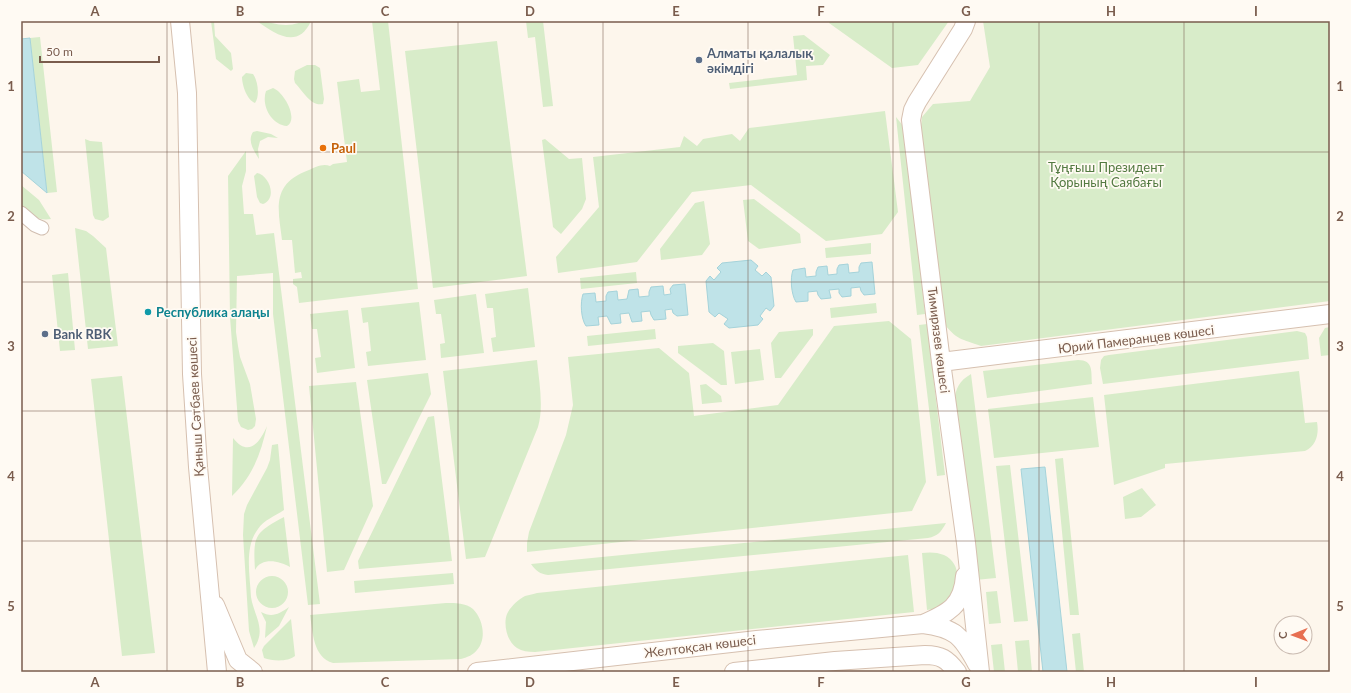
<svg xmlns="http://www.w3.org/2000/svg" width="1351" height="693" font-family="Lato,sans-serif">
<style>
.green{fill:#d8ecc9}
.water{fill:#bfe3e8;stroke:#a5d3da}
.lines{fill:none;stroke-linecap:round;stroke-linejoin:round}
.street-casing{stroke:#d1beb0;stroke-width:15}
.secondary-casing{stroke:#d6c0b0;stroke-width:20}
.street{stroke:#fff;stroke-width:13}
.secondary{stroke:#fff;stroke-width:18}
.grid{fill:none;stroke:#7a5c4d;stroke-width:1;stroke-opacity:0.55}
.service-dot{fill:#5c6f8a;stroke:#fffaf3;stroke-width:1.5}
.food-dot{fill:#e8710a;stroke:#fffaf3;stroke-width:1.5}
.culture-dot{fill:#0f9aa8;stroke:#fffaf3;stroke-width:1.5}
.labels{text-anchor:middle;stroke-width:3.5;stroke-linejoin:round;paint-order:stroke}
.service-label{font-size:13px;font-weight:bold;fill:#4e5e75;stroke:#fffaf3;text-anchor:start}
.food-label{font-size:13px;font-weight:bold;fill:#c56008;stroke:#fffaf3;text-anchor:start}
.park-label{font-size:13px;fill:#537a41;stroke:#fffaf3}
.culture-label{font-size:13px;font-weight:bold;fill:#0d838f;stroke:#fffaf3;text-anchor:start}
.street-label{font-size:13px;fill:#7a5c4d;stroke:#fffaf3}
.neatline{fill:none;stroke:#7a5c4d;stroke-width:1.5}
.grid-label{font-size:13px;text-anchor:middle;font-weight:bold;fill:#7a5c4d}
</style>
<rect width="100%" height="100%" fill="#fdf6ec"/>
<path class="green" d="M211,21H214L215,36L231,53L233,69L231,71L216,59Z
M257,21C268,21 276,25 286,25C295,25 302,21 311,21C298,50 275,34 257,21Z
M372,21H388L418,289L299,303L297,287L293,284V279L302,278L301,272L295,273L292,240H282C278,208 271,184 309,170C315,167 323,163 330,166L333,164L347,162L337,82L359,79L361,92L380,90Z
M526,21H543L553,106L543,107L535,37L528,38Z
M829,21H949L918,65L892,68L829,23Z
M983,21H1330V301L981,346C962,339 956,340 943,322L921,127L922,117L933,104L970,101L990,67Z
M804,35L830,55L823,65L806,66L807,80L730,89L729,83L797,75L793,36Z
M40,37L57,192L47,193L30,38Z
M497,41L527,276L433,288L405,51Z
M307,65H315L320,68L324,99L323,104C311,107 302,90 295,83L294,79L295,71Z
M246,73L253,74C258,81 260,96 255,103C247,100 242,85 242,77Z
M273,88C284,92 299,119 287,126C271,125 261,105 266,91Z
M885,111L898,212L882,234L826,241L751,185L692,192L637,262L558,273L556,257L599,207L593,157L680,147L684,136L697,146L703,139L732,134L740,141L749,128Z
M896,117L904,127L906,134L925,314L917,315Z
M257,131L271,134L278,138L268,137L260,141L258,149L259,159C254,151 247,141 253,132Z
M85,139L90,141L102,142L109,217L103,221L95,219L93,215Z
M545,139L569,159L582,158L586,199L582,209L561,234L553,227L542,140Z
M246,151V171L242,186L244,214H253L256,235L274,233L320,604L308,605L273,314V273L237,276L236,332L238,346L240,357L250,384L256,419L255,426L252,429L248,430L241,427L238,421L230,317L228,176Z
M257,173C269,175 278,198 263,204L260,203L257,197L254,176Z
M21,185L39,200L51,219C38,221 31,215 21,207Z
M754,199L800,234L801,243L759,249L748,241L743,200Z
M704,201L710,244L702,255L661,260L660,249L695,203Z
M75,228L86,231L93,236L106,248L118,346L88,349Z
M871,243V254L826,258L825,248Z
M636,272L637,283L581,289L580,278Z
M68,273L75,350L60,351L52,275Z
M528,288L535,347L493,352L491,338L496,337L493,308H487L485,294Z
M476,294L484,353L441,358L440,344L445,343L441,314H436L434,300Z
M419,302L426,360L368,366L366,352L371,351L368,322L363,323L361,308Z
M876,303L877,313L831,318L830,308Z
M348,310L355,368L317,373L315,358L321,357L317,329H312L310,314Z
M889,321L911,339L926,482L912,511L527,552V543L529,532L566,435L573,405L568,357L659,348L689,373L694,416L778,405L834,326Z
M927,324L945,475L937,476L919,325Z
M1330,327V355L1321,356L1319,338L1325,328Z
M655,329L656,339L588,346L587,336Z
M813,329V335L781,378H775L771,343L779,332Z
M1297,331L1305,333L1307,337L1309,359L1103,384L1100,368L1101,360L1104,356L1109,355Z
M713,343L724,351L727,385H721L678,353V346Z
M760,349L764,380L735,384L731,352Z
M537,360C539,382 544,406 538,427L485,557L466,559L443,371Z
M1078,360C1094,360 1091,372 1092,384L987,398L983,371Z
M1299,371L1305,423L1317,422C1319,433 1317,445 1305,451L1165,464V468L1114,485L1104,395Z
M428,373L431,394L386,484H382L367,380Z
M971,374L996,578L975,580L954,401C956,388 959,381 971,374Z
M122,376L155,653L122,656L91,379Z
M356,382L373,506L344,570L327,572L309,386Z
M706,384L721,396L722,402L702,404L700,385Z
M1093,397L1099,447L994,458L988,409Z
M434,416L452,561L359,569L358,561L428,417Z
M267,426C261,453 253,476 232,496L233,438C249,458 260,442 267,426Z
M278,444L284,510C275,516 264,520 258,529C244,547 250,575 251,597C254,616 267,629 254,648L249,631L243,535L244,514L247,505L267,468L270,460L272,445Z
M1063,458L1079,615H1070L1055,459Z
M1010,465L1028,621L1014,622L996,466Z
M1142,488L1156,505L1141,517L1125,519L1123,497Z
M284,517L290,567C279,561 262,557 255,570C253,536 254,533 284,517Z
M946,523C941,532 938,536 928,538L548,575C540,574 536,571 531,564Z
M922,553C929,552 937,552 944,555C965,565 959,594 942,605C938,608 933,609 927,610Z
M908,555L914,612L535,652C528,652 522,651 517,648C507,642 503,624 507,614C510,607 519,599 525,596C529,595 534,594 537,593Z
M453,573L454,584L355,593L354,581Z
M256 592a16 16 0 1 1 32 0a16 16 0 1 1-32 0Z
M997,591L1001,623L989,624L986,592Z
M446,603C455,603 466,603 473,609C483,619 487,639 477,650C473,655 468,657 461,659L333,663C313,657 313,633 310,615Z
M289,607L279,626L265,638L266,622L261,612C272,618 279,614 289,607Z
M291,619L295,656C288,662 272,661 264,658L262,650L264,646Z
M1080,633L1084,672H1076L1072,634Z
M1029,640L1032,672H1018L1015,641Z
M1002,644L1005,672H994L991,645Z"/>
<path class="water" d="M30,38L47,193L21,171V39Z
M751,260L758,266L755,270L762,276L766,272L771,277L774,306L770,311L766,308L760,316L763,319L758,325L729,328L724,324L728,319L719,313L715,317L709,312L706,281L710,276L714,280L721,272L717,268L722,263Z
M872,262L875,294L864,295L861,291L860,287L851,288V296L842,297L839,293V289L829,290L831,298L821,299L818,295L817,291L808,292V301L796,302C791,294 790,278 793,270L805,268L806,277L816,276V272L818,267L827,266L828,275L837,274V269L839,265L848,264L849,273L859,272V267L861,263Z
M685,284L688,315L677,316L673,313L672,309L665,310L666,319L654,320L651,315L650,311L641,312L642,321L632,322L629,313L620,314L621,323L611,324L607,316L598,317L599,325L586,326C581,319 580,303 583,294L595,293L596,302L606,301V296L608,292L617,291L618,300L627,299L629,290L638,289L639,297L649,296V292L651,287L663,286L664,295L671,294L670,289L673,285Z
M1045,467L1067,672H1043L1021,469Z"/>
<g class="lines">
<g class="street-casing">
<path id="street" d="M21,213L35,225L42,228"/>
</g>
<g class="secondary-casing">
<path id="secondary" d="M180,21L187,93L192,374L198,467L217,672
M966,21L963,29L917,102L913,110L911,120L941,362L966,543L980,672
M941,362L1330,314
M215,605L238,660L253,672
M923,624C948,613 963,606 965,576
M477,672L757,640L923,624C955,628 962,636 977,664
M734,672L835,661L925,655C941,655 947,659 957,672"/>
</g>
<use href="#street" class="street"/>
<use href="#secondary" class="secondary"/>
</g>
<path class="grid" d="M167,21V672M312,21V672M458,21V672M603,21V672M748,21V672M893,21V672M1039,21V672M1184,21V672M21,152H1330M21,282H1330M21,411H1330M21,541H1330"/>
<g class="service-dot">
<circle cx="699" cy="60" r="4"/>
<circle cx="45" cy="334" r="4"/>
</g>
<circle class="food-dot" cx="323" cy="148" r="4"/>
<circle class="culture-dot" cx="148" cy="312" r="4"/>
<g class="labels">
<g class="service-label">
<text x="707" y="58">Алматы қалалық<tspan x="707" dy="15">әкімдігі</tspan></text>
<text x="53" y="339">Bank RBK</text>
</g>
<g class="food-label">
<text x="331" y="153">Paul</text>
</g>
<g class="park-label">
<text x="1106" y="172">Тұңғыш Президент<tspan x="1106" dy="15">Қорының Саябағы</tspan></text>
</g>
<g class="culture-label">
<text x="156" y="317">Республика алаңы</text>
</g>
<g class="street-label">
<text transform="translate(1136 339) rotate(-7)" y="5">Юрий Памеранцев көшесі</text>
<text transform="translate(939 340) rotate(83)" y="5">Тимирязев көшесі</text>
<text transform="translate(195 407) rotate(-93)" y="5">Қаныш Сәтбаев көшесі</text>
<text transform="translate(700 646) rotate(-7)" y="5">Желтоқсан көшесі</text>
</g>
</g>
<rect width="1351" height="693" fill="none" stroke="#fffaf3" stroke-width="44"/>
<g transform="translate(1293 635) rotate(269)"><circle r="19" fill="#fffaf3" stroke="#cabbb1"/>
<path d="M0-3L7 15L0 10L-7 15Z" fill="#e76f51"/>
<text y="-6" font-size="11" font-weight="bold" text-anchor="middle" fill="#7a5c4d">С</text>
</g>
<path d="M40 56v6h119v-6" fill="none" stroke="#7a5c4d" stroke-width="2"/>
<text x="46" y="56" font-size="12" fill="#7a5c4d" stroke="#fffaf3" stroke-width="3" paint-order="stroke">50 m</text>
<rect x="22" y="22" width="1307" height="649" class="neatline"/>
<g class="grid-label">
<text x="95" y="16">A</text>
<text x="240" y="16">B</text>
<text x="385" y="16">C</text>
<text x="530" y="16">D</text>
<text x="676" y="16">E</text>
<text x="821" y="16">F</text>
<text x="966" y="16">G</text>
<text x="1111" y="16">H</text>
<text x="1256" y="16">I</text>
<text x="11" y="91">1</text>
<text x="1340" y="91">1</text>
<text x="11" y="221">2</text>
<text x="1340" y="221">2</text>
<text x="11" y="351">3</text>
<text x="1340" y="351">3</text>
<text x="11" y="481">4</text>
<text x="1340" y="481">4</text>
<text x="11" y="611">5</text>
<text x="1340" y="611">5</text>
<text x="95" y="687">A</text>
<text x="240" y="687">B</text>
<text x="385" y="687">C</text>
<text x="530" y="687">D</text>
<text x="676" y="687">E</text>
<text x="821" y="687">F</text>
<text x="966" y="687">G</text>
<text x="1111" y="687">H</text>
<text x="1256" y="687">I</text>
</g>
</svg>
